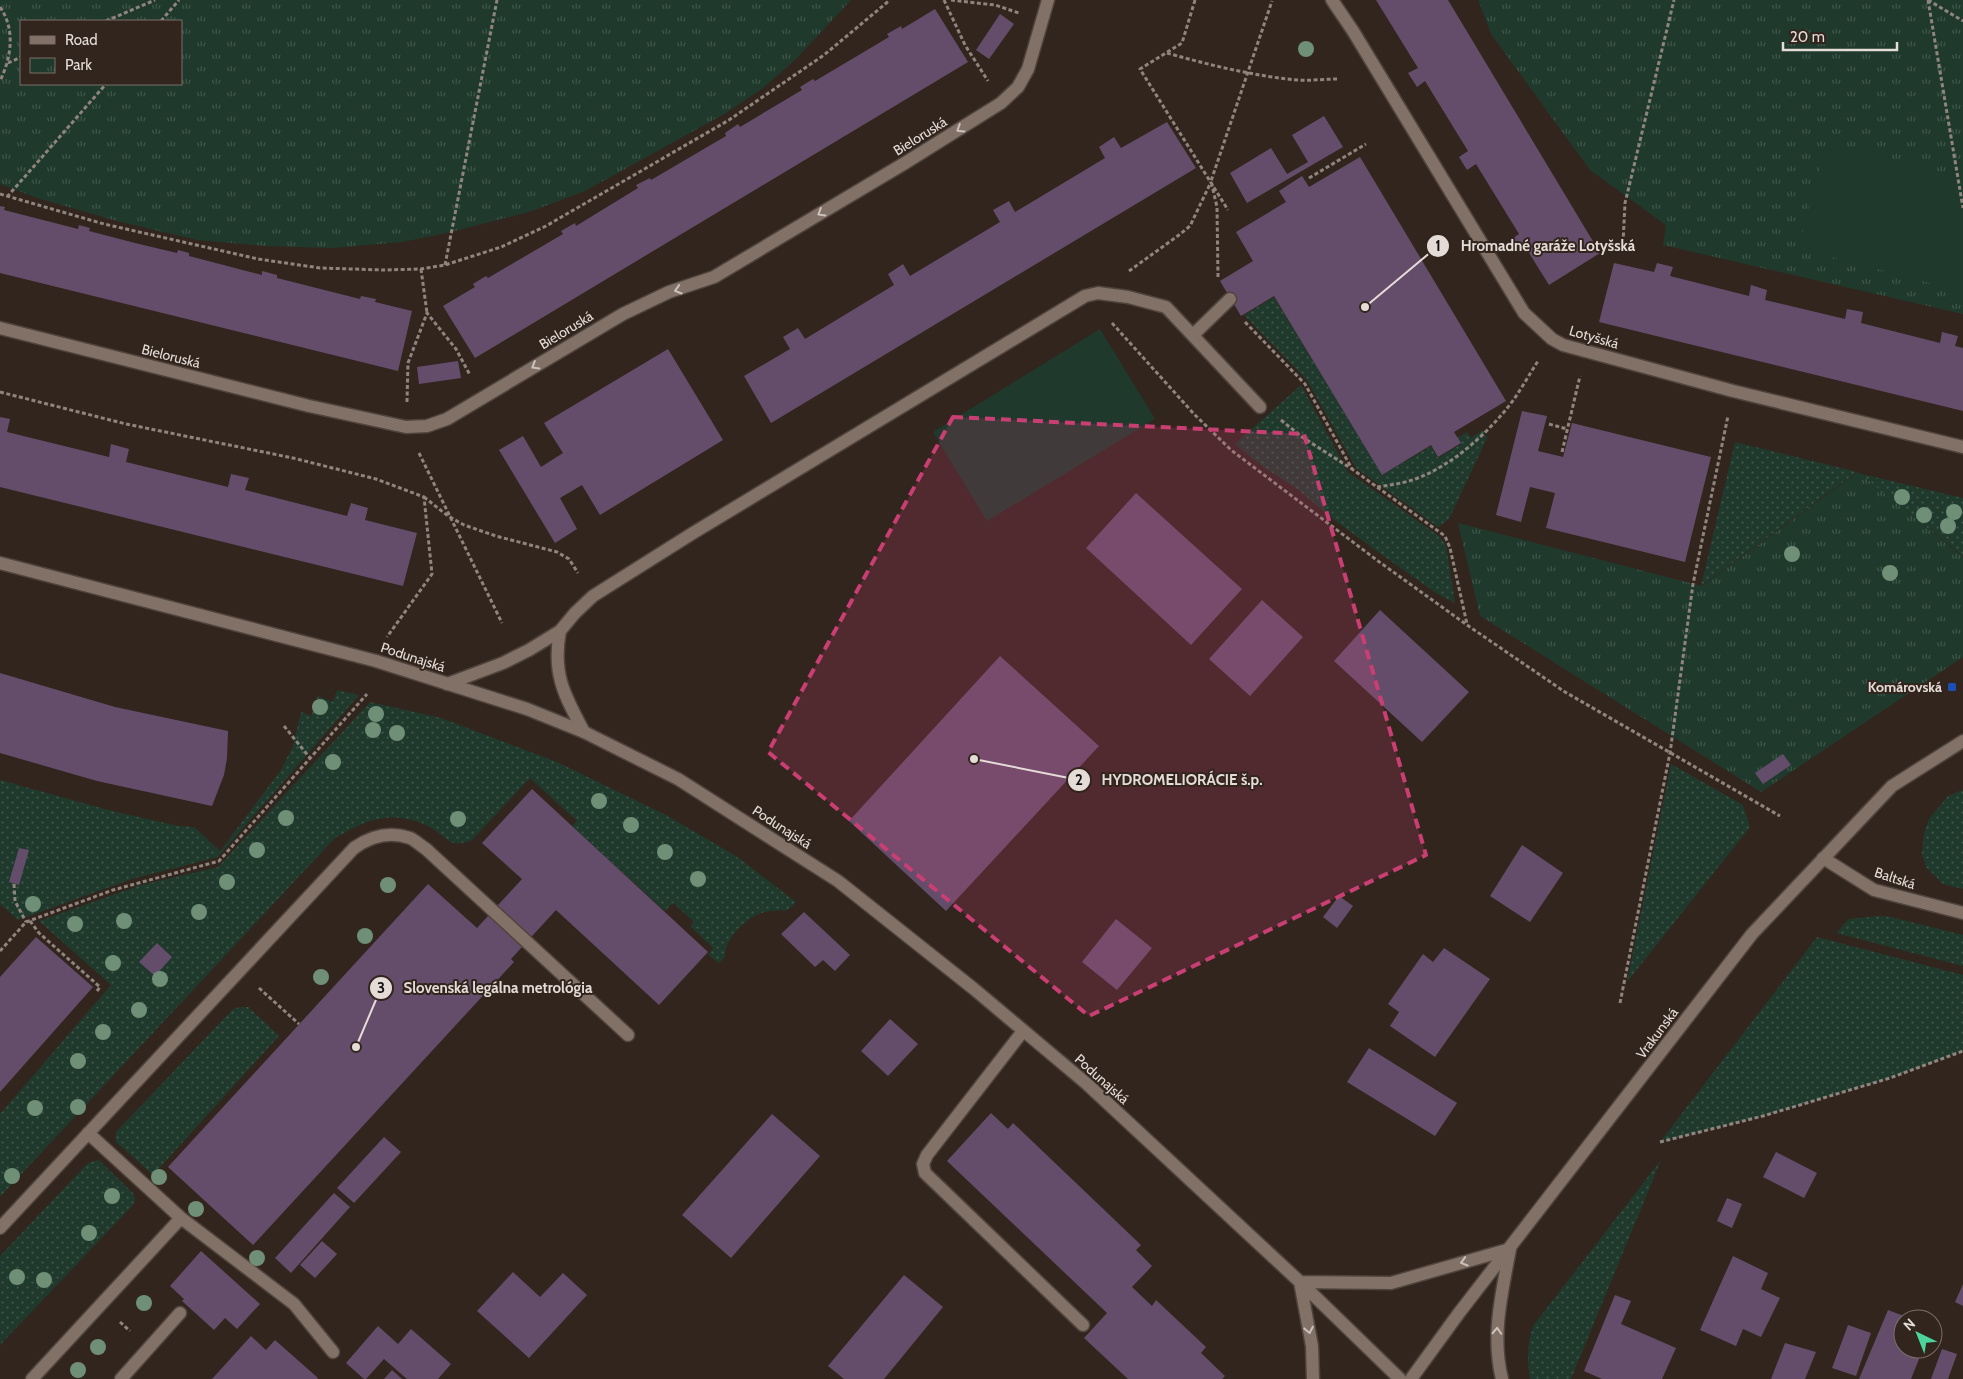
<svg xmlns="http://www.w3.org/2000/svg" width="1963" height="1379" font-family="Cabin,sans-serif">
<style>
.grass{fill:url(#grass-dots)}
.park{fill:url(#park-tufts);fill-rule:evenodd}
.pitch{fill:#1f3a2c}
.building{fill:#644d6b}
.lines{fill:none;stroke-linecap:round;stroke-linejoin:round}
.lane-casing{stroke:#4f443d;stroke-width:15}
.street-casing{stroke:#4f443d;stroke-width:15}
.secondary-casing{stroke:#4f443d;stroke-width:15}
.path{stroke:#90857e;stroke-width:3;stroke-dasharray:4 2.5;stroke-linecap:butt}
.lane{stroke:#817167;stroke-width:12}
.street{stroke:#817167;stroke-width:12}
.secondary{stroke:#817167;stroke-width:12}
.tree{fill:#708f77}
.oneway{stroke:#ccc1bb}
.marked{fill:#c93f74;fill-opacity:0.2;stroke:#c93f74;stroke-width:4;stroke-dasharray:10 6;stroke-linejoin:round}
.transit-dot{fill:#1a4fb4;stroke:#32251d;stroke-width:2}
.labels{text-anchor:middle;stroke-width:4;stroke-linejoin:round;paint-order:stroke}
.street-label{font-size:14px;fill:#e5dcd7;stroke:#32251d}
.poi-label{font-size:14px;font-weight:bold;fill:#e5dcd7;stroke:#32251d;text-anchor:end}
.leader{fill:none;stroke:#e5dcd7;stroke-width:2}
.callout-dot{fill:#e5dcd7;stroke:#32251d;stroke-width:2}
.mark-label{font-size:15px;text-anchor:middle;font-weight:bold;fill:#111}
.callout-label{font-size:15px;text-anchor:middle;font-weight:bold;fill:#e5dcd7;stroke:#32251d;stroke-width:4;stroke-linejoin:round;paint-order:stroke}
</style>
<defs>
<pattern id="grass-dots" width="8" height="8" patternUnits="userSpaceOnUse" patternTransform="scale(1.25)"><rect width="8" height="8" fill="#1f3a2c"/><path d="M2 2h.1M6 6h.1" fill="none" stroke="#3f564a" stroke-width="1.8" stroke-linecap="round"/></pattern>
<pattern id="park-tufts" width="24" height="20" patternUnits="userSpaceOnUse" patternTransform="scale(1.25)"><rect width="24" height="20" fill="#1f3a2c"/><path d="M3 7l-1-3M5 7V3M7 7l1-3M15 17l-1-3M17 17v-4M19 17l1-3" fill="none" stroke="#3f564a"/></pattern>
</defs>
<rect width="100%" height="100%" fill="#32251d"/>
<path class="grass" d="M1274,297L1382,475L1431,446L1438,458L1461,444L1457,438L1467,432L1471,438L1483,430L1487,438L1449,519L1438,527L1356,468L1307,380L1244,315Z
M1301,385L1348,472L1439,536L1446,545L1455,603L1436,593L1385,557L1333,519L1296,488L1262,466L1235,444Z
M1735,442L1857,472L1701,586Z
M1858,473L1963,498V556Z
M337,690L359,695L218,857L132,879L18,920L0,904V780L112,811L179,826L194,827L220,851L281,770L293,746L301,712L311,716L318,696L333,702Z
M370,702L441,718L557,762L666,815L736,856L796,902L788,910C781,911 772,910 765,912C747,916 724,939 725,957L719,963L708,955L713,948L690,926L694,922L673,903L665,911L572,826L577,821L530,778L472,840C452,848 450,841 435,830C423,822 401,816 387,818C367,819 351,829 334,839L0,1197V1114L111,985L39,921L141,885L218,867Z
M1671,764L1743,805L1750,827L1627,982Z
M1963,790V889L1943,884L1926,867L1922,854L1924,833L1929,819L1948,796Z
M1880,916L1891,917L1963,935V966L1836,933L1849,919Z
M1817,937L1963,975V1051L1890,1078L1763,1116L1660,1142Z
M240,1007H248L279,1036L153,1175L116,1142V1132L233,1009Z
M99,1160L134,1194L135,1200L132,1206L0,1345V1256L88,1163Z
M1661,1160L1571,1379H1530C1527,1360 1527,1345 1533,1326Z"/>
<path class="park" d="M0,0H851L795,60L763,88L726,113L585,191L529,212L447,233L402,242L332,248L265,246L197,240L117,221L37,198L0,184ZM181,21V84H21V21Z
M1478,0H1963V314L1663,245L1666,225L1590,170L1491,34Z
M1858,472L1963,557V657L1761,792L1480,616L1458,523L1702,586Z"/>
<path class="pitch" d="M1827,142L1963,178V279L1960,291L1798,248Z
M1100,329L1155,419L987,521L933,432Z"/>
<path class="building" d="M1376,0H1448L1600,253L1549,285L1526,248L1518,253L1510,240L1519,234L1476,164L1467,170L1459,157L1468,151L1425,81L1417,87L1408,73L1418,68Z
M935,9L968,62L475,358L443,306L475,287L473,284L486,276L488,278L563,234L561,231L575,223L576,226L638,188L636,185L650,178L651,180L726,136L725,133L738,124L740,127L802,90L800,87L813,79L815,81L889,37L887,34L901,26L902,29Z
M1000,14L1014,24L989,59L976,50Z
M1324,116L1343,147L1247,203L1230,173L1271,148L1287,174L1308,162L1292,135Z
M1167,122L1196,168L771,423L744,376L790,349L783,337L798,328L805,339L894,285L888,274L903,264L910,276L1000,222L993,210L1009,201L1015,212L1105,158L1099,147L1114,137L1121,148Z
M1360,157L1506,401L1454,432L1461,443L1438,457L1431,445L1382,475L1274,296L1241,316L1220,281L1253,261L1236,232L1286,202L1279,191L1302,176L1309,187Z
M0,206L5,207L4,210L78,229L79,225L90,228L89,231L135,243L177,253L178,250L189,253V256L262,275V271L277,275V278L360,299L361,296L376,299L375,302L412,311L398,371L0,273Z
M1614,263L1654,272L1657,263L1673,267L1670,276L1749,296L1751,285L1767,290L1765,300L1845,319L1847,309L1863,312L1861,323L1940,343L1942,332L1958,336L1955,346L1963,348V411L1599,322Z
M668,349L723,440L600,515L582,485L560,498L577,529L555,543L499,450L523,436L541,467L563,453L544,423Z
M458,361L461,378L419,384L417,367Z
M1522,411L1547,416L1538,451L1563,457L1572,423L1711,457L1685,562L1546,528L1555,493L1530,487L1521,522L1496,515Z
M0,417L10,419L7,432L109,457L111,444L129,449L126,462L228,487L231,474L249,478L245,490L347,516L351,503L368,508L365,520L417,533L403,586L0,487Z
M1136,493L1242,589L1191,645L1086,548Z
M1262,600L1303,637L1250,696L1209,659Z
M1380,610L1469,692L1422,742L1334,661Z
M1000,656L1099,746L946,911L849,821Z
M0,673L115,707L228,731L227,758L224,775L212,806L97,781L0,753Z
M1783,754L1791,765L1763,784L1755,773Z
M532,789L708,952L659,1005L556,910L511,959L514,962L253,1245L168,1167L428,884L477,928L522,879L482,843Z
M1522,845L1563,873L1530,922L1490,896Z
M19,848L29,850L19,885L9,882Z
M1339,896L1353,906L1337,928L1323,917Z
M804,912L850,955L835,971L823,960L815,967L781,934Z
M1116,919L1152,948L1117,990L1082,962Z
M36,937L93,987L0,1092V977Z
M157,943L172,957L155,976L139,962Z
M1444,948L1490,979L1435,1057L1390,1026L1399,1012L1388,1004L1423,954L1433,962Z
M890,1019L918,1044L888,1076L861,1051Z
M1369,1048L1457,1103L1435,1136L1347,1082Z
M991,1113L1008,1129L1013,1123L1141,1245L1136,1250L1152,1266L1132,1287L1152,1306L1156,1300L1206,1347L1201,1353L1225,1376L1222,1379H1128L1084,1338L1107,1313L947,1161Z
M772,1114L820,1156L731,1258L682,1215Z
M384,1137L401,1152L354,1203L337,1188Z
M1776,1152L1817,1173L1804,1198L1763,1177Z
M334,1193L350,1207L291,1273L275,1258Z
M1727,1198L1742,1204L1732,1228L1717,1221Z
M322,1241L337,1254L315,1278L300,1265Z
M201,1251L260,1304L237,1329L225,1318L214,1330L182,1301L184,1299L170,1286Z
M1733,1256L1768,1273L1761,1289L1780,1298L1761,1337L1743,1329L1736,1346L1700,1330Z
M513,1272L540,1297L563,1273L587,1295L529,1358L477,1311Z
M904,1275L943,1307L884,1379H844L828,1366Z
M1963,1284V1306L1955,1302Z
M1615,1295L1631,1301L1621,1324L1676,1348L1662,1379H1602L1584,1371Z
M1888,1310L1912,1319H1903V1349H1923L1911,1379H1859Z
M1848,1325L1871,1333L1856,1376L1832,1368Z
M378,1326L398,1344L411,1329L451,1364L438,1379H407L384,1359L366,1379H364L346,1363Z
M251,1336L266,1350L275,1340L318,1378L317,1379H212Z
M1785,1343L1816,1352L1805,1379H1771Z
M1942,1349L1957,1354L1948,1379H1931Z
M392,1370L402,1379H384Z"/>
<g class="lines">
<g class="lane-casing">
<path id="lane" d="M1193,335L1230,299
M560,631C552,673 564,695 584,732
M447,684L503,663L529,650L560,631L575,613L593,596L693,533L1085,296L1098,293L1128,297L1166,307L1260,407
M1023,1031L927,1155L923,1164L925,1173L1083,1325
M181,1218L294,1304L333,1352
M0,1228L354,848C371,836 390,831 410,838C415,840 421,846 426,849L628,1035
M32,1379L181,1218L88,1133
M121,1379L180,1313"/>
</g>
<g class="street-casing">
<path id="street" d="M1332,0L1353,31L1524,313L1552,339L1563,345L1733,391L1963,447
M0,328L309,406L406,427L427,426L447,419L623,314L669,292L714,277L905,163L1001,103L1018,87L1028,69L1048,0
M0,563L376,661L527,709L584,732L678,779L838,881L974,989L1087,1084L1300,1282L1400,1379
M1823,858L1874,890L1963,913
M1300,1282L1391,1283L1510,1249C1502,1293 1491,1335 1502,1379
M1300,1282L1312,1346L1313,1379"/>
</g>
<g class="secondary-casing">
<path id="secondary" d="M1411,1379L1459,1313L1752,934L1892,786L1963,741"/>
</g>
<path class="path" d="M944,0L965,45L988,81
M951,0L995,5L1019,13
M1195,0L1182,43L1140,69L1228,210
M1928,0L1963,208
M1928,0L1963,21
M0,7C16,30 11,58 0,81
M106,21L155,0
M161,21L179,0
M1167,53C1209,65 1254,76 1297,80C1310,81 1324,79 1337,79
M8,63L21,57
M1309,178L1366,144
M0,194L104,224L258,259L320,268L384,270L421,269L445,265L501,247L546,226L729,120L824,55L890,0
M7,197L106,84
M1623,243L1625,203L1674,0
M445,265L497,0
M421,269L427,313
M1129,271L1179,235L1190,226L1211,182
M1218,277L1217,207L1211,181L1272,1
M1245,322L1305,384L1352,469L1445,536L1450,548L1467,624
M1112,323L1194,414L1231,450L1378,561L1467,625L1565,692L1780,816
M0,392L126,424L293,458L376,479L424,497L432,574L387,637
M407,402L408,363L427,313L456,349L470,375
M1281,420L1302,437L1352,469
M1549,424L1567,429
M1562,452L1580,376
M419,453L502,623
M1377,487C1391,485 1405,483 1418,478C1451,465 1481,439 1504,412C1517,397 1527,378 1538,361
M424,497L448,516L464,525L496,536L557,552L569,559L578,573
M284,726L310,758
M14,884L15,901L26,922
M30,921L39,933L100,987L97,991
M0,951L26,922L113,890L219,861L367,694
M259,988L299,1024
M1620,1003L1670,753L1693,584L1728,416
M1660,1142L1763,1116L1890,1078L1963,1051
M120,1322L130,1331"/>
<use href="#lane" class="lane"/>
<use href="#street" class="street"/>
<use href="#secondary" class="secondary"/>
</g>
<g class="tree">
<circle cx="1306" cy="49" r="8"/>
<circle cx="1902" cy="497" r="8"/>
<circle cx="1954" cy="512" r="8"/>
<circle cx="1924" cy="515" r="8"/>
<circle cx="1948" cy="526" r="8"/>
<circle cx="1792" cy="554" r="8"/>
<circle cx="1890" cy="573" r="8"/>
<circle cx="320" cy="707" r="8"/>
<circle cx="376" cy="714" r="8"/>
<circle cx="373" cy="730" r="8"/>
<circle cx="397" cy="733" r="8"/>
<circle cx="333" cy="762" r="8"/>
<circle cx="599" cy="801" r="8"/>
<circle cx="286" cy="818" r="8"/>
<circle cx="458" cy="819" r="8"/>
<circle cx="631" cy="825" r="8"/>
<circle cx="257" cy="850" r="8"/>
<circle cx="665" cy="852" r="8"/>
<circle cx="698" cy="879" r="8"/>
<circle cx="227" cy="882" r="8"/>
<circle cx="388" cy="885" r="8"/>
<circle cx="33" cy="904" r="8"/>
<circle cx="199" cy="912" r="8"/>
<circle cx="124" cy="921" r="8"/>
<circle cx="75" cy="924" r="8"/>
<circle cx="365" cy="936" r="8"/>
<circle cx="113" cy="963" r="8"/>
<circle cx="321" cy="977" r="8"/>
<circle cx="160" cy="979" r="8"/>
<circle cx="139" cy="1010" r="8"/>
<circle cx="103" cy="1032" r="8"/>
<circle cx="78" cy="1061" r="8"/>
<circle cx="78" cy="1107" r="8"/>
<circle cx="35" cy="1108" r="8"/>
<circle cx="12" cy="1176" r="8"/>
<circle cx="159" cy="1177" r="8"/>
<circle cx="112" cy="1196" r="8"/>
<circle cx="196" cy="1209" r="8"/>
<circle cx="89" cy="1233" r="8"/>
<circle cx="257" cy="1258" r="8"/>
<circle cx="17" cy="1277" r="8"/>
<circle cx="44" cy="1280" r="8"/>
<circle cx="144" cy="1303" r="8"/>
<circle cx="98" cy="1347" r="8"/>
<circle cx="78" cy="1370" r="8"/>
</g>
<defs><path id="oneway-chevron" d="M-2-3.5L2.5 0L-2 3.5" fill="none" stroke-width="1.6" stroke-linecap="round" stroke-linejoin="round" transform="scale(1.25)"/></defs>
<g class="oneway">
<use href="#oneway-chevron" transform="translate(960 129) rotate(148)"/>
<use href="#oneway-chevron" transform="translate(821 213) rotate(149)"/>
<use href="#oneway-chevron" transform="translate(678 290) rotate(163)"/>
<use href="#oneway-chevron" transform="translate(535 366) rotate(149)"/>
<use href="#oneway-chevron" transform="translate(1464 1262) rotate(164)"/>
<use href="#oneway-chevron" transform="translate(1309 1330) rotate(79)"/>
<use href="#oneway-chevron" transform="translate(1497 1331) rotate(-87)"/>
</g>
<path class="marked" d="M953,417L1304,434L1426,855L1089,1016L768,752Z"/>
<rect class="transit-dot" x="1947" y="682" width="10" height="10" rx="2.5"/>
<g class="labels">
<g class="street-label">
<text transform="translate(920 136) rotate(-32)" y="5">Bieloruská</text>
<text transform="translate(566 330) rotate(-31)" y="5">Bieloruská</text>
<text transform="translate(1594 337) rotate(16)" y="5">Lotyšská</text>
<text transform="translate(171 356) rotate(14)" y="5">Bieloruská</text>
<text transform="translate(413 657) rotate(18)" y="5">Podunajská</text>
<text transform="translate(782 827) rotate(33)" y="5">Podunajská</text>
<text transform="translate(1895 878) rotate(18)" y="5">Baltská</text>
<text transform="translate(1657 1033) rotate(-53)" y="5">Vrakunská</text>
<text transform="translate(1102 1079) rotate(42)" y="5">Podunajská</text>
</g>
<g class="poi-label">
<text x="1942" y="692">Komárovská</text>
</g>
</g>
<path class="leader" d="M1365 307L1438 246M974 759L1079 780M356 1047L381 988"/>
<g class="callout-dot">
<circle cx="1365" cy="307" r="5"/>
<circle cx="974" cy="759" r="5"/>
<circle cx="356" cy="1047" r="5"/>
<circle cx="1438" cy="246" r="12"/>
<circle cx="1079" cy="780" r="12"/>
<circle cx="381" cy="988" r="12"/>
</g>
<g class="mark-label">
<text x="1438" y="251">1</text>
<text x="1079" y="785">2</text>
<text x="381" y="993">3</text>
</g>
<g class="callout-label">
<text x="1548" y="251">Hromadné garáže Lotyšská</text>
<text x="1182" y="785">HYDROMELIORÁCIE š.p.</text>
<text x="498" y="993">Slovenská legálna metrológia</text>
</g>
<rect x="20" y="20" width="162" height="65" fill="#32251d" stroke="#7a6e67"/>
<rect x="30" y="36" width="25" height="8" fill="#817167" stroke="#7a6e67"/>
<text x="65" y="45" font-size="15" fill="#e5dcd7">Road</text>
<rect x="30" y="58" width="25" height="15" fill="url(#park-tufts)" stroke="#7a6e67"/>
<text x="65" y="70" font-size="15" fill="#e5dcd7">Park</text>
<g transform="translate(1918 1334) rotate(317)"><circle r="24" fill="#32251d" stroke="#7a6e67"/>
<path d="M0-4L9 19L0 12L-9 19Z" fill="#4bd49b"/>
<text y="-8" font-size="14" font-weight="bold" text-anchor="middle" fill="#e5dcd7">N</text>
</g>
<path d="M1783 42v8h114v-8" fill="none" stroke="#e5dcd7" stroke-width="2.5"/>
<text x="1790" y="42" font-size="15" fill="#e5dcd7" stroke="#32251d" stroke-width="4" paint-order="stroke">20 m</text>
</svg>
